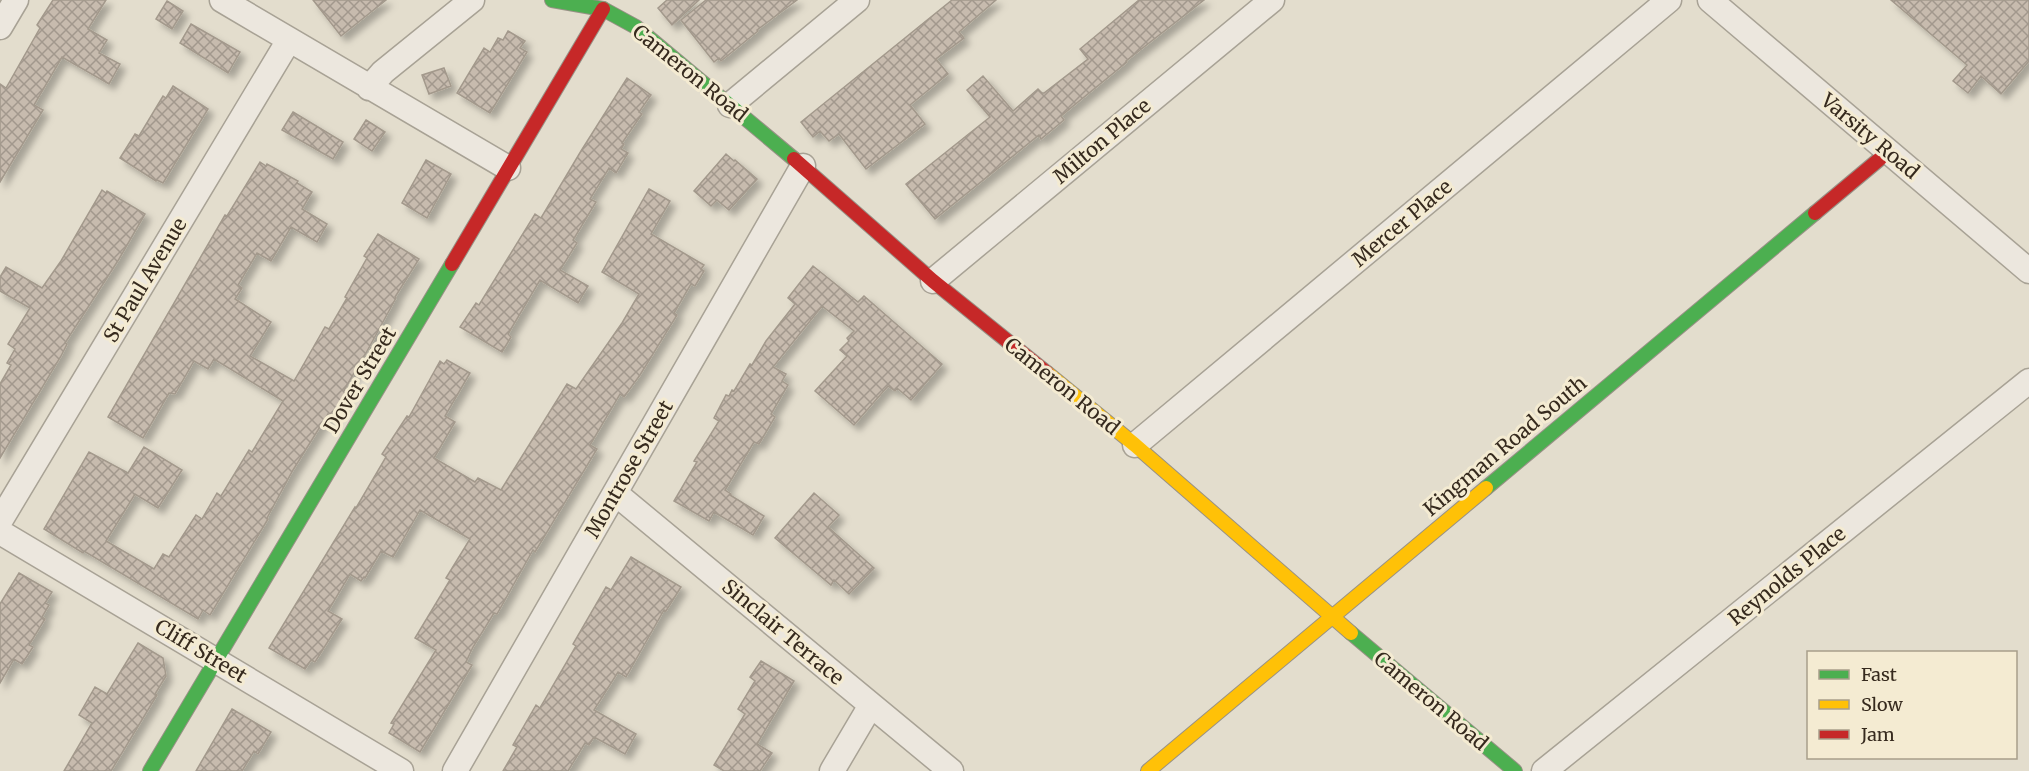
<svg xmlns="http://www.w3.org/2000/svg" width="2029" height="771" font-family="Merriweather,serif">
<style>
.building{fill:url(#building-cross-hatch);stroke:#a3998c;stroke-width:1.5;filter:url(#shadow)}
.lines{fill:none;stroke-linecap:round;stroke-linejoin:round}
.street-casing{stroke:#a8a295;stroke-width:27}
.fast-casing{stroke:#989186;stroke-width:16}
.slow-casing{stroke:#989186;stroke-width:16}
.jam-casing{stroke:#989186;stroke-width:16}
.street{stroke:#ece7de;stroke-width:24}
.fast{stroke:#4caf50;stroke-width:14}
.slow{stroke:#ffc107;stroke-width:14}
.jam{stroke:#c62828;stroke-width:14}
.labels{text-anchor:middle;stroke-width:6;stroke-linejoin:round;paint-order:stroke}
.street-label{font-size:20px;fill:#362a1e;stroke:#f4ebd2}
</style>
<defs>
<pattern id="building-cross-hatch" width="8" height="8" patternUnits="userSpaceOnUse" patternTransform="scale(1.5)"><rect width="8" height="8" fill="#c7bbae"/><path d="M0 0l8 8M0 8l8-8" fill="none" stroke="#a2988d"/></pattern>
<filter id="shadow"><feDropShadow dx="5.5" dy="5.5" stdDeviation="3" flood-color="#0004"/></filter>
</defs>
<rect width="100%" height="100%" fill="#e3ddcd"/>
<path class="building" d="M53,0H106L88,29L107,40L99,53L120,64L109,84L62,57L34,105L43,110L0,182V84L6,88L40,28L37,25Z
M313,0H386L341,36Z
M667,0H699L672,25L658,8Z
M706,0H797L757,30L758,31L721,61L719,58L714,62L681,20Z
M952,0H996L959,32L964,38L936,59L948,74L910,105L925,124L866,169L839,134L829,141L820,131L813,137L801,122Z
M1139,0H1204L1126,61L1127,62L1061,116L1064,120L1041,139L1039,135L935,219L906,184L990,117L967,90L983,76L1013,111L1038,89L1042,93H1044L1088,59L1080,49Z
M1891,0H2029V61L2001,94L1981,76L1968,93L1953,81L1967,65Z
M167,1L183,11L172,29L156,19Z
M191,24L240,52L228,73L180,43Z
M508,31L525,41L520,48L527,52L490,113L457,93L484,48L490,52L498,38L503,40Z
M444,68L451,86L429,94L422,75Z
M627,78L651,95L639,112L642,114L622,143L624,144L621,149L628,153L616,173L609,168L590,199L596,202L573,240L577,243L560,270L588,286L578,303L540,280L508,334L511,337L502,352L460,327L476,303L479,305L535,214L541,218L581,151Z
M173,86L208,109L163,183L157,180L156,181L120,158L135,134L139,136L163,96L166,98Z
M293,112L343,142L333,159L282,130Z
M366,120L385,132L372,151L354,139Z
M726,154L734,161L735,160L757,179L729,210L717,200L711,206L694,191Z
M426,160L451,174L427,218L402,203Z
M260,162L266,166L267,164L298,181L297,183L312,192L302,209L327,224L317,242L291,227L271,261L257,253L238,285L242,288L235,299L271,322L250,356L294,381L325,327L329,329L347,298L345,297L367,258L364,256L378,234L419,259L395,297L396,298L366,353L344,390L346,391L332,416L328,414L293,470L267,518L268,519L210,615L203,610L198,619L84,551L83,553L44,529L89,452L128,473L144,447L182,470L158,508L135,494L106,541L154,569L163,554L169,557L196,515L202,519L217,493L221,496L249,450L252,452L283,401L214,359L208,369L194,361L175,394L169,393L143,438L108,417L225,215L227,216Z
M649,189L670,201L651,234L704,265L701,269L704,271L695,286L691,284L674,313L677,315L640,375L624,397L620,394L590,445L597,449L535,552L533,550L497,614L494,613L473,647L466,662L472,665L420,752L389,733L394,724L391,723L436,650L415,638L450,580L446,578L470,539L420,510L393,557L381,551L365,578L364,577L361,581L350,574L328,611L342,619L315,662L311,660L305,669L269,648L355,507L356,508L386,457L382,454L407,416L409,417L440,361L444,364L447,360L470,373L445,416L455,422L434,458L475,482L478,478L501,490L567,384L576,389L622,323L639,294L602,272Z
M102,190L106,193L107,191L145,214L119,259L65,343L67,344L61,356L0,458V384L11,365L7,363L15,349L8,344L30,308L0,291V277L6,267L42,288L61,261Z
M813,266L858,302L864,296L942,364L911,400L897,388L895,391L888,386L854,425L815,391L847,356L840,350L849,341L847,338L854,331L822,306L773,367L786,374L782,381L788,385L771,414L775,417L759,444L754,442L725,490L731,494L730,495L764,516L753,535L714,512L709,521L674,501L697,462L694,461L719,421L714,418L726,395L729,396L732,390L734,391L750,364L752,365L766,341L795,304L788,298Z
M814,493L839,515L828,527L874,568L849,594L834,580L831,585L775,538Z
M631,557L681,587L666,611L664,610L626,677L618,672L594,710L636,734L625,754L594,737L589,745L585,743L568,771H503L517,747L513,745L536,705L540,708L576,646L573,644L606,587L611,590Z
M19,573L52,592L45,603L49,605L42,617L45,619L29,645L33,647L22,664L14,659L0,683V604Z
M138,643L163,658L166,676L155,694L157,695L111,771H64L92,723L79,715L95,687L107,694Z
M761,661L794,681L757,744L772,753L760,771H724L714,765L745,714L738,709L755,681L750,677Z
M232,709L271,732L258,754L254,751L242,771H196Z"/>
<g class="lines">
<g class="street-casing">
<path id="street" d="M222,0L508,168
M1710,0L2029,271
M0,27L16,0
M369,88L383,72L472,0
M730,105L857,0
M933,281L1272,0
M1135,445L1669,0
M615,493L951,771
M0,521L289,40
M0,532L401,771
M455,771L803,166
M832,771L871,705
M1544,771L2029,381"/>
</g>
<g class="fast-casing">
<path id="fast" d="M552,0L603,9L636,27L794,159
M1486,488L1815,213
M1351,633L1515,771
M150,771L452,264"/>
</g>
<g class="slow-casing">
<path id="slow" d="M1047,373L1135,445L1351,633
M1148,771L1486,488"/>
</g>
<g class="jam-casing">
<path id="jam" d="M794,159L933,281L1047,373
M1815,213L1888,152
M452,264L603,9"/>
</g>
<use href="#street" class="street"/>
<use href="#fast" class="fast"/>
<use href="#slow" class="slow"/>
<use href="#jam" class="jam"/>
</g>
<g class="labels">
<g class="street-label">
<text transform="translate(690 73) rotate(39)" y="7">Cameron Road</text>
<text transform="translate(1870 136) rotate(40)" y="7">Varsity Road</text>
<text transform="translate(1102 141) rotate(-40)" y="7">Milton Place</text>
<text transform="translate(1402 223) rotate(-40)" y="7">Mercer Place</text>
<text transform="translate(145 280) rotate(-59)" y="7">St Paul Avenue</text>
<text transform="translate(360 380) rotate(-59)" y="7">Dover Street</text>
<text transform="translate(1062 386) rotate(39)" y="7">Cameron Road</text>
<text transform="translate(1505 446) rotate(-40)" y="7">Kingman Road South</text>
<text transform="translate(629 469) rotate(-60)" y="7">Montrose Street</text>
<text transform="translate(1787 576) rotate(-39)" y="7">Reynolds Place</text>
<text transform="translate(783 632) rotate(40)" y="7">Sinclair Terrace</text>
<text transform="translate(201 651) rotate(31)" y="7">Cliff Street</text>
<text transform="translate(1431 701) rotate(40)" y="7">Cameron Road</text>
</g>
</g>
<rect x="1807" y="651" width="210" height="108" fill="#f4ebd2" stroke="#a89e8a" stroke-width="1.5"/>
<rect x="1819" y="670" width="30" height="9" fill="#4caf50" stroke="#a89e8a" stroke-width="1.5"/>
<text x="1861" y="681" font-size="18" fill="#362a1e">Fast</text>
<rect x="1819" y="700" width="30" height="9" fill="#ffc107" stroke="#a89e8a" stroke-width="1.5"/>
<text x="1861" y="711" font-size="18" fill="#362a1e">Slow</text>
<rect x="1819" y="730" width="30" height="9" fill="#c62828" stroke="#a89e8a" stroke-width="1.5"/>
<text x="1861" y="741" font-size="18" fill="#362a1e">Jam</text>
</svg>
